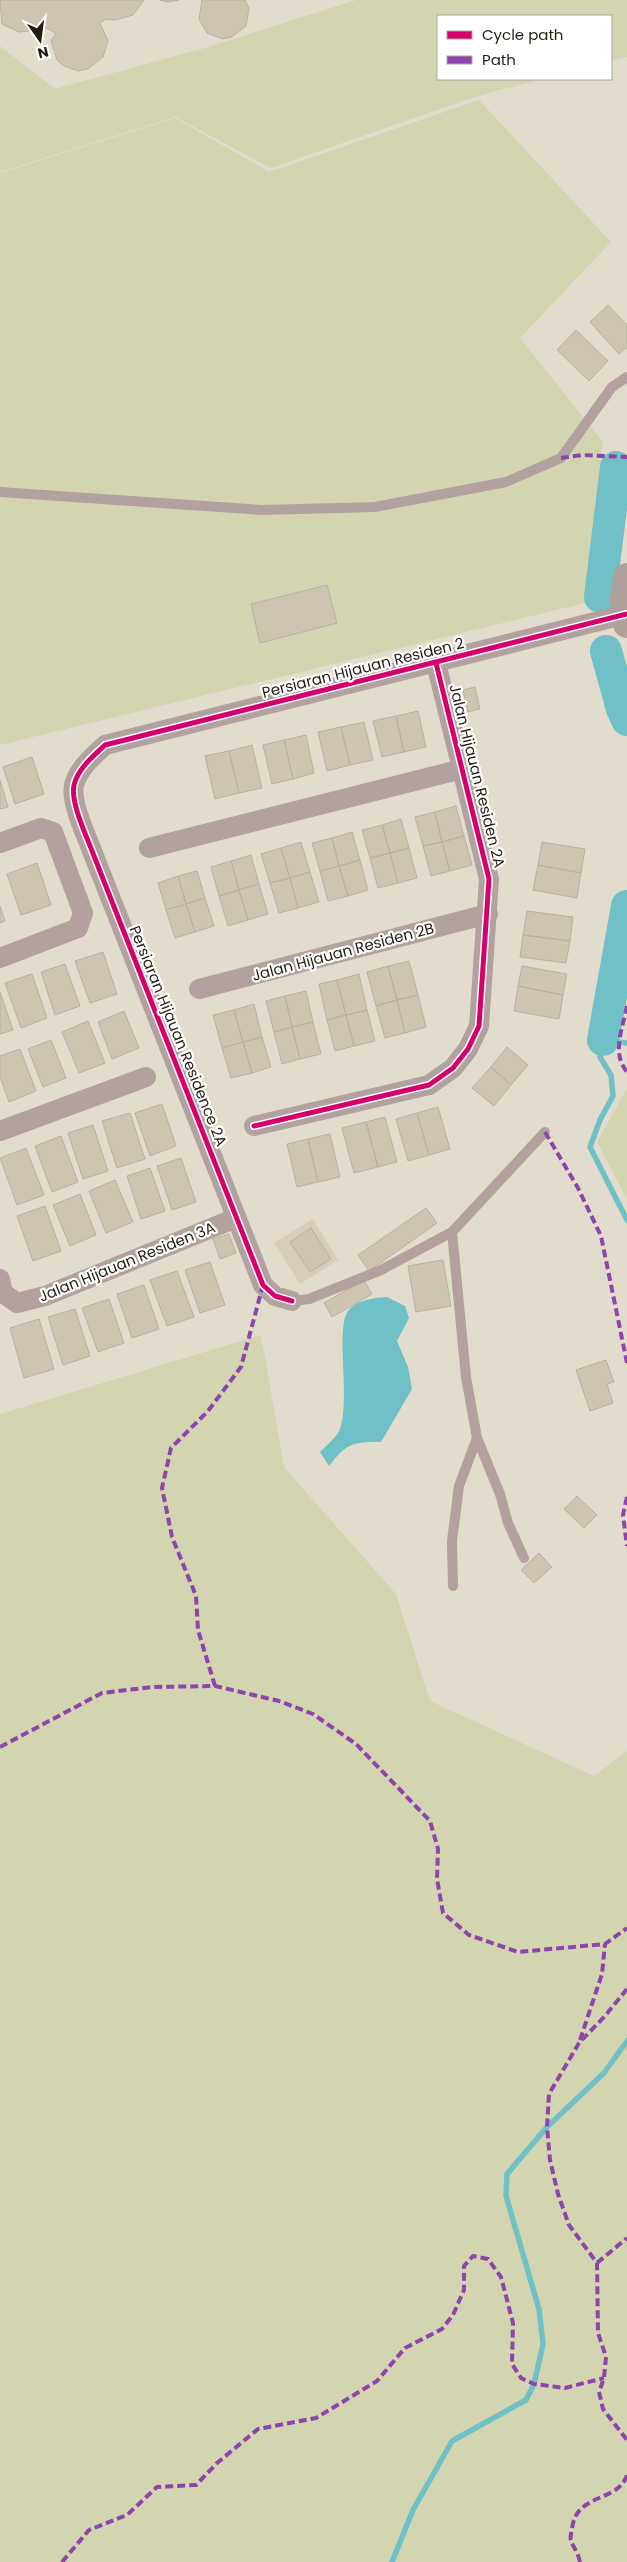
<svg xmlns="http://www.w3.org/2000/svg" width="627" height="2562" font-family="Poppins,sans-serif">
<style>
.industrial{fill:#d8ccbb}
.green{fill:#d3d5b0}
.water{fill:#6fc0c7}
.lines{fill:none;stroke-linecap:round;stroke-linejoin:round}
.stream{stroke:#6fc0c7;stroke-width:5.5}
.river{stroke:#6fc0c7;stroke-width:32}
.building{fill:#cdc5af;stroke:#b5b1a4}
.lane{stroke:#b2a19e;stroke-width:10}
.street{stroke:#b2a19e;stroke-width:20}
.secondary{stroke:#b0a09b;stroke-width:28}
.quiet{stroke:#8e44ad;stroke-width:4;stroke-dasharray:8 4;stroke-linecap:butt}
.cycleway-casing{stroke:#fff;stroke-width:8}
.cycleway{stroke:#d6006c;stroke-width:5}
.labels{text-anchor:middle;stroke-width:4.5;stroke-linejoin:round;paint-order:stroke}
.street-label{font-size:15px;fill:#211d12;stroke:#fff}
</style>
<rect width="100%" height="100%" fill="#e2dccc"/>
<path class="industrial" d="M313,1219L338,1260L300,1284L274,1243Z"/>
<path class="green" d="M356,0H627V57L611,61V16H438V79H543L480,95L271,168L175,117L0,172V46L55,89L205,48Z
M479,100L611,242L520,338L603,442L589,602L0,745V173L175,118L269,172Z
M627,1088V1199L597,1142Z
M261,1335L284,1467L396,1594L430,1701L594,1776L627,1751V2562H0V1414Z"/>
<path class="water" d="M387,1297L405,1306L409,1318L397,1341L408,1367L412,1389L381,1442C352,1442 347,1443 329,1466L320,1452C326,1446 337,1437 340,1429C351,1399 335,1330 348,1311C356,1300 374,1298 387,1297Z"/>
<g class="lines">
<path class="stream" d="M627,1043L603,1040L600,1057L611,1075L613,1096L600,1120L590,1147L627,1220
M392,2562L413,2510L452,2441L526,2400L534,2384L543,2344L539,2309L506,2196L507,2174L547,2127L604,2073L627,2041"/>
<path class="river" d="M600,597L616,467
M606,651L622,709L627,720
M603,1040L627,906"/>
</g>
<path class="building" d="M0,0H144L133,15L115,20L106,19L100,23L108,41L103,57L88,69L78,71L64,66L57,60L51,41L56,33L40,25L29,31L19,32L2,24Z
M160,0H179L168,2Z
M202,0H245L249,8L246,26L232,37L223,39L207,33L199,19Z
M608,305L627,325V347L619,354L590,322Z
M576,330L608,361L589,381L557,350Z
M327,585L337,623L260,643L251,604Z
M475,687L480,709L468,712L463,690Z
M418,711L426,747L404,752L396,716Z
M396,716L404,752L382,757L373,721Z
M364,722L373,760L350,765L341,727Z
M341,727L350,765L327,771L318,732Z
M306,735L314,773L293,779L284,740Z
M284,740L293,779L272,784L263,745Z
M252,745L262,788L239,793L229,751Z
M229,751L239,793L215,799L205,756Z
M32,757L44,794L15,804L3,767Z
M0,780L8,807L0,809Z
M456,806L464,836L442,842L435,812Z
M435,812L442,842L423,846L415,817Z
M401,819L409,848L390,853L382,825Z
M382,825L390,853L370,858L362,830Z
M352,832L360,860L339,866L332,838Z
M464,836L472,865L450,871L442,842Z
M332,838L339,866L320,871L312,843Z
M301,842L310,872L290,878L281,848Z
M442,842L450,871L431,876L423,846Z
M542,842L585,849L581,873L538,865Z
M281,848L290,878L270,883L261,854Z
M409,848L417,878L398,883L390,853Z
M390,853L398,883L378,888L370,858Z
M251,855L259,884L239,890L231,861Z
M360,860L368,890L348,896L339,866Z
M231,861L239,890L219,896L211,867Z
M37,863L51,905L21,915L7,874Z
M538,865L581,873L577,898L533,890Z
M339,866L348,896L328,901L320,871Z
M197,871L205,898L186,904L178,876Z
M310,872L319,902L298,908L290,878Z
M178,876L186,904L166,910L158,883Z
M290,878L298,908L279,913L270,883Z
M259,884L268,914L248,920L239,890Z
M239,890L248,920L228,926L219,896Z
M205,898L214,926L195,932L186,904Z
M186,904L195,932L175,938L166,910Z
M0,906L5,921L0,923Z
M527,911L573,917L570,941L523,935Z
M523,935L570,941L566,963L520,957Z
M103,952L117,994L90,1003L75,961Z
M409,961L418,995L397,1000L388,966Z
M65,964L80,1006L55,1015L41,972Z
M388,966L397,1000L376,1006L367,972Z
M522,966L567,974L563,995L518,986Z
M32,974L47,1018L21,1028L5,983Z
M359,974L367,1010L346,1015L337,980Z
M337,980L346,1015L327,1020L319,984Z
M518,986L563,995L559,1019L514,1011Z
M306,991L313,1022L292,1027L285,996Z
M0,992L13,1030L0,1034Z
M418,995L426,1027L405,1033L397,1000Z
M285,996L292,1027L274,1032L266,1001Z
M397,1000L405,1033L385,1038L376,1006Z
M254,1004L262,1037L243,1042L234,1010Z
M234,1010L243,1042L222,1048L213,1015Z
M367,1010L375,1041L354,1046L346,1015Z
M124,1011L139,1048L112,1059L98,1022Z
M346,1015L354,1046L335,1051L327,1020Z
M88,1021L105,1063L79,1073L62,1032Z
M313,1022L321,1054L300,1059L292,1027Z
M292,1027L300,1059L282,1064L274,1032Z
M262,1037L271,1067L252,1073L243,1042Z
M51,1040L66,1078L43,1087L28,1049Z
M243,1042L252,1073L231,1078L222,1048Z
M507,1047L528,1065L511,1085L491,1067Z
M20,1049L36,1091L9,1102L0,1077V1056Z
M491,1067L511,1085L494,1106L472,1088Z
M162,1104L176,1146L150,1156L135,1113Z
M438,1107L450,1149L429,1155L417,1113Z
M130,1113L145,1159L117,1168L102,1121Z
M417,1113L429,1155L408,1161L396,1119Z
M385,1117L397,1162L378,1167L366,1122Z
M366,1122L378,1167L354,1173L342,1128Z
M93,1125L108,1171L83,1179L68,1133Z
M330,1134L340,1177L318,1182L308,1139Z
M61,1136L78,1182L52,1192L35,1146Z
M308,1139L318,1182L297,1187L287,1144Z
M26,1148L44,1195L17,1205L0,1158Z
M181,1158L196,1202L172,1210L157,1166Z
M150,1168L165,1211L141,1219L127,1176Z
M115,1180L133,1222L106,1233L89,1191Z
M80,1194L96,1235L70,1246L53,1205Z
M45,1206L61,1251L33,1261L17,1216Z
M426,1208L437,1223L369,1271L358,1255Z
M311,1228L331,1259L310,1272L290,1242Z
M229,1234L236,1253L220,1259L213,1239Z
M443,1260L451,1306L416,1312L408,1266Z
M210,1262L225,1305L200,1313L185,1270Z
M177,1271L194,1317L167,1326L150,1280Z
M364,1280L372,1294L332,1317L324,1303Z
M144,1285L159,1329L132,1338L117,1294Z
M109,1299L124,1343L98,1352L82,1308Z
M75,1309L90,1356L63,1365L48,1317Z
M39,1319L54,1369L24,1378L10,1328Z
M606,1360L614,1382L607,1384L613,1403L590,1411L576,1370Z
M577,1496L597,1515L584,1528L564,1509Z
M539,1553L552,1567L534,1583L521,1570Z"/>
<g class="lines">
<path class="lane" d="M0,492L262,510L375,507L506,482L561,458L612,387L627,377
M452,1232L466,1377L477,1438L500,1494L508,1523L524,1558
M292,1301L309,1299L381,1270L452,1232L545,1132
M453,1586L452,1541L459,1486L477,1438"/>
<path class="street" d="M0,843L41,828L53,832L83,913L78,928L0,958
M149,848L462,769
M199,989L488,914
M254,1126L429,1085L453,1068L468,1049L479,1026L489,879L436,663
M0,1131L146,1077
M0,1279L3,1293L17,1303L45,1296L236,1218
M292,1301L275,1296L263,1285L94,856C88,839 70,803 74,785C78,769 93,756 105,745L627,614"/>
<path class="secondary" d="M627,577L624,599L627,624"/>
<path class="quiet" d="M561,458L582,455L627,457
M627,1006C623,1028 611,1053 627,1072
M545,1132L578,1188L601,1236L627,1363
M627,1497L623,1515L627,1546
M215,1686L198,1630L196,1596L172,1537L162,1488L171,1448L208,1411L241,1367L263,1285
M0,1747L102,1693L152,1687L215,1686L279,1701L313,1714L356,1744L430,1821L438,1849L437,1879L443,1913L469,1935L518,1952L605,1944L627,1928
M627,1989L604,2017L579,2043L549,2094L547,2127L550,2160L558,2194L569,2225L597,2263L598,2333L606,2357L604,2378L599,2392L603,2409L627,2440
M580,2040L602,1974L605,1944
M597,2263L627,2238
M62,2562L89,2530L127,2515L157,2487L196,2485L217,2463L258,2429L316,2418L377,2381L405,2348L442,2329L453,2315L464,2290V2266L473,2256L488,2259L501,2277L513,2323L512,2364L521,2378L534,2384L565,2388L604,2378
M580,2562C578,2553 574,2548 571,2541C570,2538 571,2533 572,2529C576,2492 618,2503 627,2475"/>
<g class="cycleway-casing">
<path id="cycleway" d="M254,1126L429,1085L453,1068L468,1049L479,1026L489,879L436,663
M292,1301L275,1296L263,1285L94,856C88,839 70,803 74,785C78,769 93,756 105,745L627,614"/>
</g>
<use href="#cycleway" class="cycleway"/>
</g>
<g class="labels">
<g class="street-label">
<text transform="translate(363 668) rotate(-14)" y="5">Persiaran Hijauan Residen 2</text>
<text transform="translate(477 776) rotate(76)" y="5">Jalan Hijauan Residen 2A</text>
<text transform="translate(343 952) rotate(-15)" y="5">Jalan Hijauan Residen 2B</text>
<text transform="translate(178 1036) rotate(68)" y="5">Persiaran Hijauan Residence 2A</text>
<text transform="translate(127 1262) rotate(-22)" y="5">Jalan Hijauan Residen 3A</text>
</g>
</g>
<rect x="437" y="15" width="175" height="65" fill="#ffffff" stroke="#a6a5a0"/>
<rect x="447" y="31" width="25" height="8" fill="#d6006c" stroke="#a6a5a0"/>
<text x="482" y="40" font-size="15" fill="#211d12">Cycle path</text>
<rect x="447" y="56" width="25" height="8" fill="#8e44ad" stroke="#a6a5a0"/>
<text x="482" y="65" font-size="15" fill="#211d12">Path</text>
<g transform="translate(40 40) rotate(166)" stroke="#ffffff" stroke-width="4" paint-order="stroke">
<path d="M0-4L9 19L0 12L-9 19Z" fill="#211d12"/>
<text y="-8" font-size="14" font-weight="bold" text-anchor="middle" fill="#211d12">N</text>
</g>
</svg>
